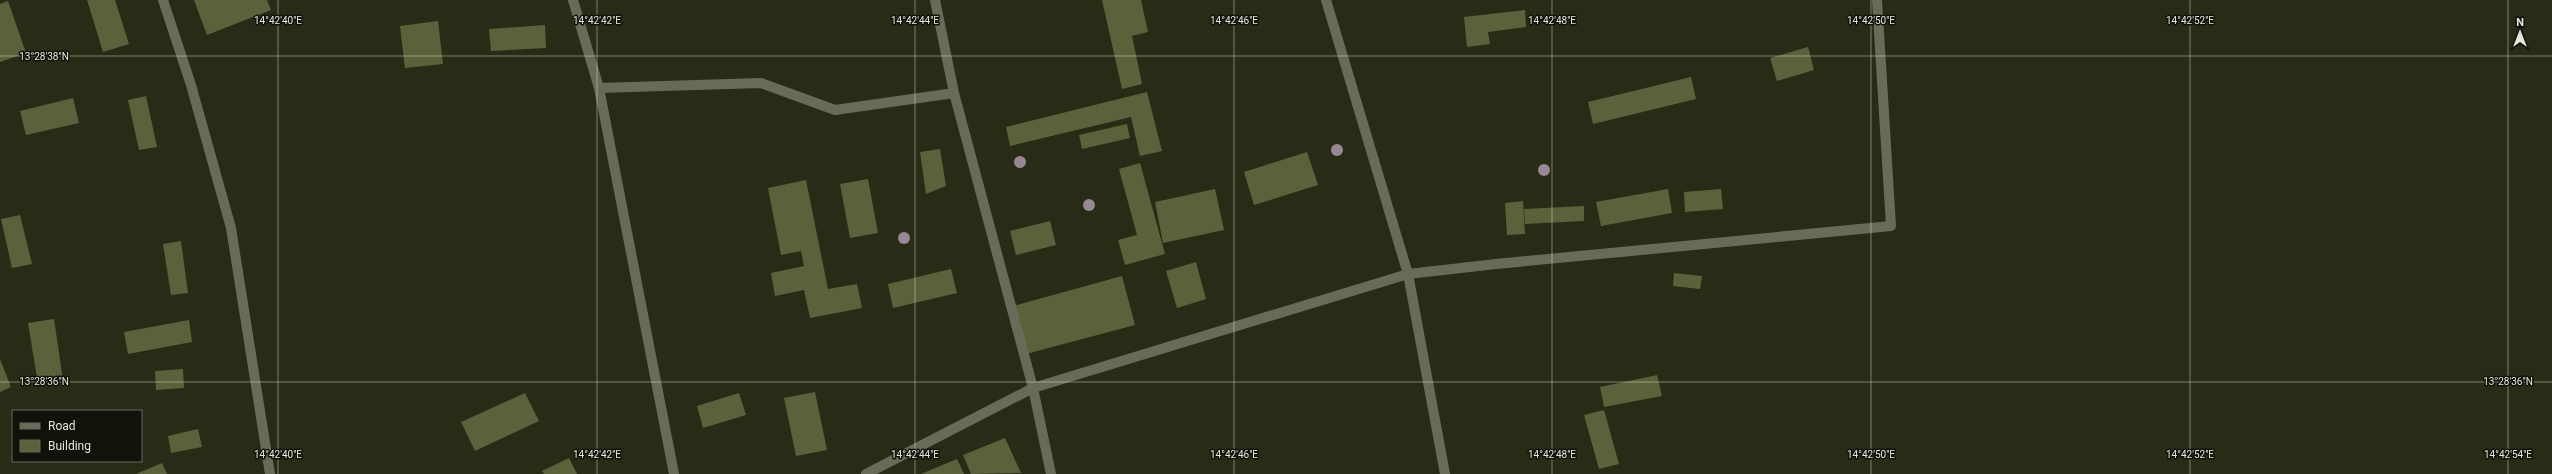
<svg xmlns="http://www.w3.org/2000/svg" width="2552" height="474" font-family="Roboto,sans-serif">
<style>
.building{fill:#5a623b}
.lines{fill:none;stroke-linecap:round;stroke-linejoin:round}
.minor{stroke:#686b5a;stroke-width:10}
.tree{fill:#998796}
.ticks{fill:none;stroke:#e3e6d8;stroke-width:1;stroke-opacity:0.45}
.ticks-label{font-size:10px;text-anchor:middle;fill:#e3e6d8;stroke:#11130a;stroke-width:3;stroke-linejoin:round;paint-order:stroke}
</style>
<rect width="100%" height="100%" fill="#282c16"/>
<path class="building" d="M87,0H115L129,44L103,52Z
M194,0H267L271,10L207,35Z
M1102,0H1141L1148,32L1132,36L1142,84L1122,89Z
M8,1L26,53L0,62V4Z
M1525,10L1526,27L1488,32L1490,44L1467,47L1464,17Z
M438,21L443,64L405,68L400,26Z
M545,25L546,48L491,51L489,29Z
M1808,47L1814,70L1777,81L1770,58Z
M1691,77L1696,99L1593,124L1588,102Z
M1147,92L1162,151L1140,156L1131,117L1010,146L1006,127Z
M146,96L157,147L139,150L128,100Z
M73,98L79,123L26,135L20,111Z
M1127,124L1130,138L1082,149L1079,135Z
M940,149L946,186L926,194L920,152Z
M1307,152L1318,185L1254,205L1244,172Z
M1140,163L1165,254L1125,265L1118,240L1137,235L1119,169Z
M868,179L878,233L850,238L840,184Z
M806,180L828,289L857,284L862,308L810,318L804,290L775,296L771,273L804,266L801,251L781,255L768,188Z
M1215,189L1224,230L1163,243L1155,202Z
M1668,189L1672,213L1601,226L1596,202Z
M1721,189L1723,209L1685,212L1684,192Z
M1523,201L1525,234L1507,235L1505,203Z
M1584,206V221L1525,224L1524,209Z
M20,215L32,264L12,268L1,219Z
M1050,221L1056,245L1016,255L1010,231Z
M181,241L188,293L171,295L163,244Z
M1196,262L1206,299L1177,308L1166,271Z
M951,269L957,293L893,308L888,284Z
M1674,273L1702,276L1700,289L1673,286Z
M1122,276L1135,325L1026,354L1013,306Z
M54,319L63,380L38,384L28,323Z
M189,320L192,342L128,354L124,332Z
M0,359L11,387L0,392Z
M183,369L184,388L156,390L155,371Z
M1657,375L1662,396L1604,407L1600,387Z
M815,392L827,450L796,456L784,398Z
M525,393L539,421L475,451L461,422Z
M739,393L746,415L703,428L697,406Z
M1604,410L1619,464L1599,469L1584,415Z
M198,429L202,447L171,453L168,436Z
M1005,438L1021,473L971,474L963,455Z
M569,458L577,474H544L542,471Z
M957,459L964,474H921Z
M162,463L167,474H136Z"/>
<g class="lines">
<path class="minor" d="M163,0L191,85L231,228L270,474
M573,0L599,88L674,474
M935,0L954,93L1033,388L1051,474
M1326,0L1408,274L1445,474
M599,88L761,83L835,110L954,93
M866,474L1033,388L1408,274L1496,264L1891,226L1877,0"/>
</g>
<g class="tree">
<circle cx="1337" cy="150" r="6"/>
<circle cx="1020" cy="162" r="6"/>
<circle cx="1544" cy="170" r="6"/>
<circle cx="1089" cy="205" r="6"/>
<circle cx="904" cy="238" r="6"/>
</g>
<path class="ticks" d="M278,0V474M597,0V474M915,0V474M1234,0V474M1552,0V474M1871,0V474M2190,0V474M2508,0V474M0,56H2552M0,382H2552"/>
<g class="ticks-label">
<text x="278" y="24">14°42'40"E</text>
<text x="597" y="24">14°42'42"E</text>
<text x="915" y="24">14°42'44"E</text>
<text x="1234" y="24">14°42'46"E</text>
<text x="1552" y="24">14°42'48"E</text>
<text x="1871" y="24">14°42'50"E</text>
<text x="2190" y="24">14°42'52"E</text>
<text x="44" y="60">13°28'38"N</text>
<text x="44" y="385">13°28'36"N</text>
<text x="2508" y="385">13°28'36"N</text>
<text x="278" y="458">14°42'40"E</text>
<text x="597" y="458">14°42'42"E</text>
<text x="915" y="458">14°42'44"E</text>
<text x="1234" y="458">14°42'46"E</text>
<text x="1552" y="458">14°42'48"E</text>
<text x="1871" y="458">14°42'50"E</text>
<text x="2190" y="458">14°42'52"E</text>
<text x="2508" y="458">14°42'54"E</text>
</g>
<rect x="12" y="410" width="130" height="52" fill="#11130a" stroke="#65675c"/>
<rect x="20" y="423" width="20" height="6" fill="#686b5a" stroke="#65675c"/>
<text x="48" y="430" font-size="12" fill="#e3e6d8">Road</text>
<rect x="20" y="440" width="20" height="12" fill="#5a623b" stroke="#65675c"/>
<text x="48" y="450" font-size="12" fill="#e3e6d8">Building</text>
<g transform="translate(2520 32)" stroke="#11130a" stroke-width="3" paint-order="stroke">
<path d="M0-3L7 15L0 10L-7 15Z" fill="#e3e6d8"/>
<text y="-6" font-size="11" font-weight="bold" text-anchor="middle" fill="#e3e6d8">N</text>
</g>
</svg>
